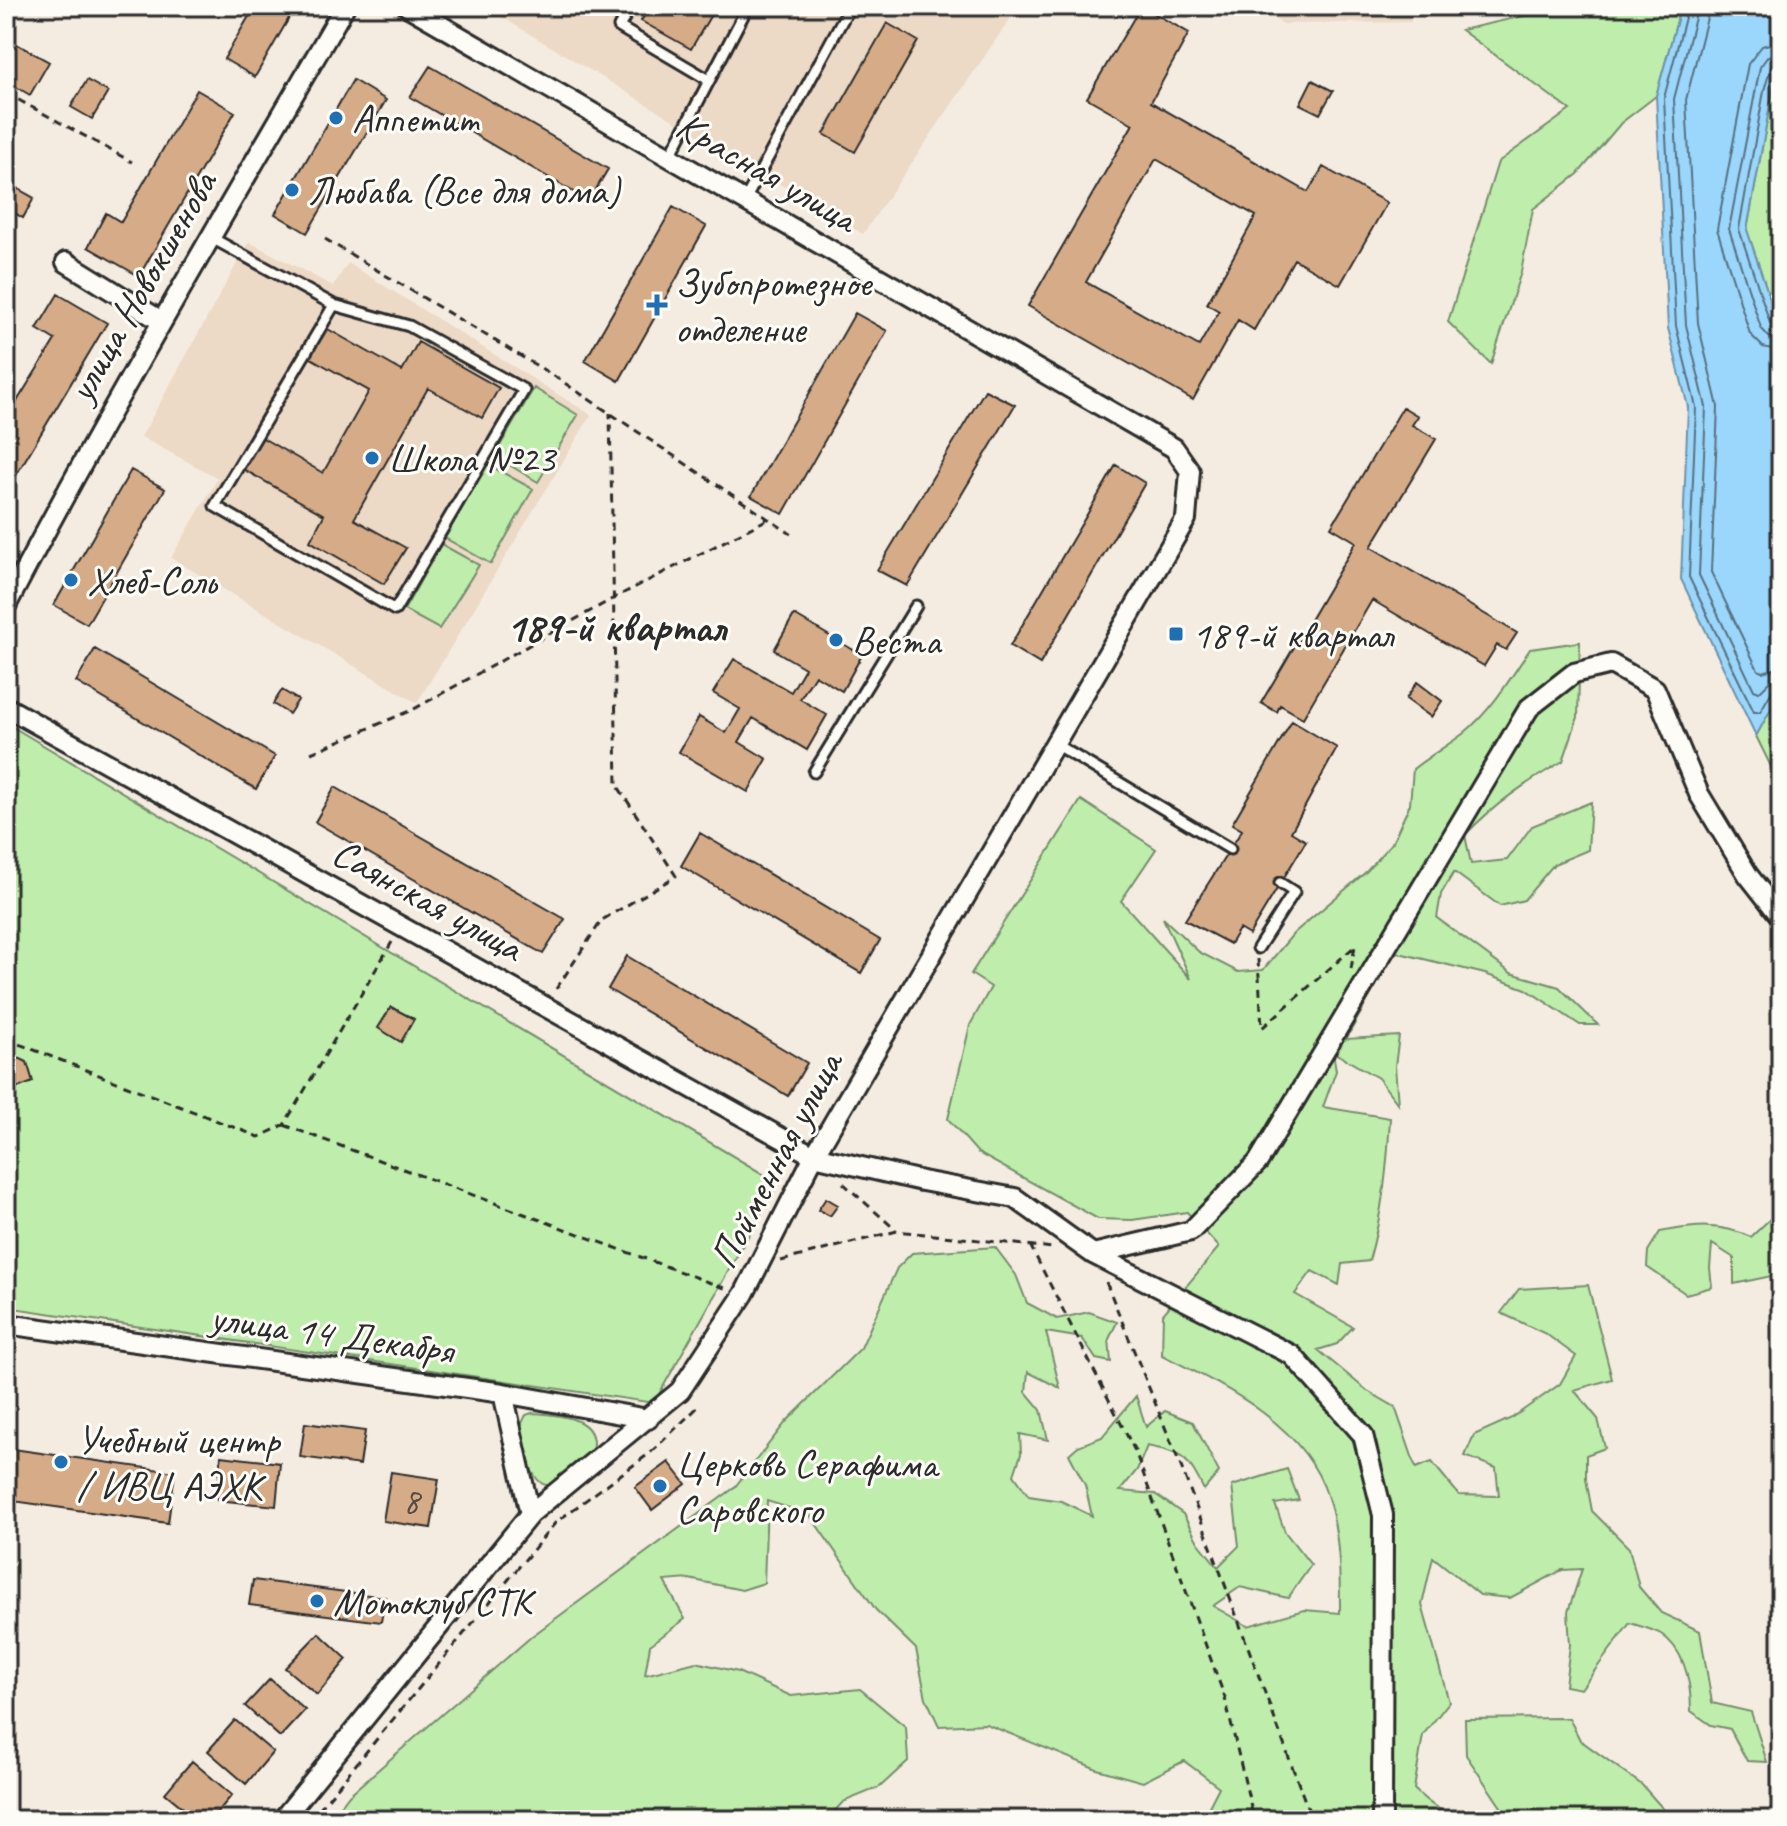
<svg xmlns="http://www.w3.org/2000/svg" width="1787" height="1826" font-family="Caveat,sans-serif">
<style>
.built{fill:#ecd9c6}
.green{fill:#bfeeac;stroke:#758c6c;stroke-width:2}
.water{fill:#9bd7fc;stroke:#6e92a8;stroke-width:2}
.lines{fill:none;stroke-linecap:round;stroke-linejoin:round}
.shore{stroke:#58707f;stroke-width:2}
.building{fill:#d6ac88;stroke:#2b2b2b;stroke-width:2;fill-rule:evenodd}
.service-casing{stroke:#2b2b2b;stroke-width:15}
.minor-casing{stroke:#2b2b2b;stroke-width:24}
.path{stroke:#2b2b2b;stroke-width:3;stroke-dasharray:8 6;stroke-linecap:butt}
.service{stroke:#fdfcf7;stroke-width:9}
.minor{stroke:#fdfcf7;stroke-width:18}
.poi-dot{fill:#1f6fb2;stroke:#fdfcf7;stroke-width:3}
.labels{text-anchor:middle;stroke-width:6;stroke-linejoin:round;paint-order:stroke}
.number-label{font-size:36px;fill:#564b42}
.poi-label{font-size:40px;fill:#2b2b2b;stroke:#fdfcf7;text-anchor:start}
.street-label{font-size:40px;fill:#2b2b2b;stroke:#fdfcf7}
.neighbourhood-label{font-size:42px;font-weight:bold;fill:#2b2b2b;stroke:#fdfcf7}
</style>
<rect width="100%" height="100%" fill="#f5ece1"/>
<filter id="ink" filterUnits="userSpaceOnUse"><feTurbulence type="fractalNoise" baseFrequency=".0125" numOctaves="2"/><feDisplacementMap in="SourceGraphic" scale="16" xChannelSelector="R" yChannelSelector="G"/><feConvolveMatrix kernelMatrix="1 2 1 2 8 2 1 2 1" color-interpolation-filters="sRGB"/></filter>
<g filter="url(#ink)">
<path class="built" d="M483,6H1019L863,234Z
M1253,6H1410L1411,22L1283,24Z
M249,242L333,286L348,263L591,415L417,703L171,558L218,478L141,437Z"/>
<path class="green" d="M1568,6H1681L1656,96L1621,123L1578,174L1533,209L1521,272L1491,364L1448,322L1498,162L1570,110L1461,30Z
M1781,58V332L1747,230L1772,93Z
M534,388L578,415L538,482L494,456Z
M487,464L533,489L491,564L445,538Z
M441,544L479,565L439,629L404,610Z
M1580,642L1578,717L1563,761C1524,784 1496,803 1465,835L1471,864L1507,860L1532,826L1591,802L1588,850L1554,864L1524,900L1500,906L1454,872L1441,894L1437,918L1511,973L1559,987L1598,1025H1580L1526,989L1485,974L1395,952L1346,1039L1399,1036L1395,1066L1398,1104L1378,1078L1333,1052L1336,1071L1323,1107L1390,1118C1387,1171 1383,1210 1369,1261L1342,1264L1339,1285L1312,1271L1295,1294L1353,1327L1337,1344L1318,1350L1366,1390L1395,1407L1416,1468L1432,1462L1459,1495L1499,1496L1496,1468L1465,1456L1474,1435L1512,1418L1560,1384L1576,1356L1546,1334L1501,1313L1519,1289L1588,1285L1612,1379L1574,1390L1598,1419L1605,1448L1586,1455V1479L1592,1511L1629,1548L1639,1587L1661,1613L1700,1631L1712,1703L1751,1712L1767,1762L1747,1761L1730,1729L1711,1725L1691,1711C1691,1683 1686,1651 1661,1634C1652,1629 1639,1626 1630,1623L1581,1689L1565,1686L1570,1645L1568,1612L1582,1569L1562,1570L1510,1598L1480,1595L1433,1557L1422,1605L1449,1702L1423,1735L1414,1789C1446,1821 1462,1820 1505,1813L1466,1755L1465,1719L1569,1718L1580,1740L1642,1785L1673,1820H1202L1219,1787L1184,1761L1143,1782L1097,1769L986,1724L939,1726L926,1698L916,1649L876,1610L809,1514L767,1501L764,1583L742,1590L689,1579L664,1581L685,1619L650,1645L645,1675L696,1662L738,1672L791,1696L860,1689L906,1727L908,1761L880,1787L843,1802L826,1820H330L349,1795L532,1636L734,1488L786,1422L861,1348L897,1268L912,1253L995,1247L1016,1275L1027,1303L1057,1319L1089,1312L1117,1322L1109,1339L1111,1362L1096,1359L1082,1338L1046,1332L1060,1388L1028,1372L1026,1392L1041,1410L1048,1440L1020,1434L1021,1454L1014,1475L1029,1496L1061,1501L1092,1516L1085,1485L1069,1454L1078,1446L1102,1437L1136,1396L1146,1427L1165,1411L1193,1422L1219,1472L1204,1490C1188,1457 1183,1453 1147,1446L1137,1470L1120,1491L1155,1494L1183,1514L1198,1542L1218,1567L1239,1546L1232,1486L1287,1469L1299,1500L1275,1504L1285,1532L1311,1565L1288,1598L1240,1587L1213,1606L1248,1626L1304,1610L1340,1613C1340,1575 1340,1535 1328,1498C1305,1424 1226,1387 1162,1355L1163,1314L1219,1247L1187,1212L1132,1220L1098,1219L978,1153L948,1119L970,1025L991,987L971,974L1081,800L1156,849L1121,901L1191,979L1163,918L1199,952L1238,972L1263,970L1294,933L1367,871L1393,841L1410,804L1413,769C1429,756 1447,746 1464,733C1492,710 1510,679 1530,649Z
M1781,691V787L1756,736Z
M6,723L778,1183L654,1403L6,1307Z
M1781,1212V1274L1734,1284V1258L1712,1244L1710,1268L1712,1287L1686,1294L1647,1267L1648,1251L1660,1232C1694,1226 1719,1222 1751,1237L1773,1216Z
M532,1413C557,1415 600,1416 592,1451C581,1461 563,1484 548,1485C532,1486 519,1440 521,1427C522,1422 524,1419 526,1415Z"/>
<path class="water" d="M1681,6H1781V58L1772,93L1747,230L1781,332V691L1756,736L1681,579L1688,407L1668,328L1656,96Z"/>
<g class="lines">
<path class="shore" d="M1688,6L1664,98L1676,326L1696,407L1689,577L1754,712H1760L1772,691L1781,689
M1698,6L1674,99L1686,325L1706,407L1699,575L1754,690L1759,692L1769,682L1781,679
M1710,6L1686,100L1698,323L1718,407L1711,572L1758,670L1762,672L1781,667
M1781,41L1762,46L1748,64L1717,229L1750,334L1763,347L1781,351
M1781,53L1768,56L1760,67L1729,229L1761,328L1769,337L1781,339
M1781,63L1771,67L1764,91L1739,229L1770,323L1774,328L1781,329"/>
</g>
<path class="building" d="M255,6H296L255,77L224,59Z
M650,6H716L691,49L641,21Z
M1141,6L1189,33L1151,102L1308,192L1323,167L1387,203L1340,285L1294,259L1254,330L1238,320L1193,400L1028,306L1133,124L1087,98ZM1156,159L1256,216L1207,304L1219,311L1199,346L1086,282Z
M887,23L918,41L855,152L824,134Z
M6,38L49,62L30,95L6,81Z
M430,66L608,169L589,201L410,97Z
M87,80L108,92L92,119L71,107Z
M353,80L386,100L307,233L275,214Z
M1312,80L1333,91L1320,114L1300,104Z
M197,90L235,112L139,276L88,247L106,213L121,222Z
M6,182L34,198L23,218L8,209L6,213Z
M673,207L706,226L619,381L585,361Z
M58,294L107,323L9,487L6,485V419L55,340L37,329Z
M855,313L887,331L783,514L751,496Z
M326,328L402,371L418,342L499,388L482,418L428,388L354,519L406,548L384,584L310,541L324,515L243,469L261,437L323,473L369,391L309,357Z
M985,390L1015,405L907,586L877,570Z
M1403,407L1418,416L1412,425L1436,439L1371,547L1517,633L1506,650L1497,645L1484,666L1372,600L1303,718L1280,705L1277,712L1261,703L1356,542L1331,527Z
M1116,465L1145,483L1040,664L1010,646Z
M131,470L165,489L87,624L54,605Z
M794,615L862,655L842,691L815,675L800,699L827,715L807,750L753,718L739,742L767,759L748,792L679,752L699,717L726,733L740,709L713,693L734,659L791,692L805,668L774,650Z
M95,649L275,756L256,789L76,682Z
M1417,682L1442,701L1431,717L1406,699Z
M282,690L298,700L289,714L273,704Z
M1292,721L1337,748L1291,832L1306,841L1249,935L1239,929L1230,944L1185,920L1242,830L1232,824Z
M335,787L565,919L543,954L315,822Z
M700,833L880,940L861,973L681,866Z
M627,956L807,1063L788,1096L608,989Z
M391,1007L414,1019L401,1042L378,1028Z
M6,1052L27,1062L33,1082L10,1091L6,1080Z
M826,1198L838,1205L830,1216L818,1210Z
M305,1423L365,1431L360,1465L300,1457Z
M6,1448L175,1472L168,1523L6,1500Z
M221,1456L280,1463L276,1506L217,1500Z
M669,1462L686,1484L652,1510L635,1487Z
M391,1472L439,1479L431,1528L383,1521Z
M253,1580L385,1597L381,1622L249,1605Z
M319,1633L347,1659L317,1695L285,1668Z
M270,1679L305,1710L280,1737L245,1706Z
M235,1720L273,1752L246,1784L208,1751Z
M192,1761L232,1795L211,1820H198L165,1793Z"/>
<g class="lines">
<g class="service-casing">
<path id="service" d="M631,6L619,27L709,80
M670,156L748,6
M745,200L850,6
M210,237L334,305L409,326L524,390L395,610L215,506L334,305
M1055,744L1230,849
M814,772L916,606
M1258,948L1294,892L1280,883"/>
</g>
<g class="minor-casing">
<path id="minor" d="M66,262L161,321
M6,606C112,402 230,205 345,6
M6,707L814,1156L922,1181L1015,1198L1093,1254L1191,1231L1258,1162L1529,708L1574,673L1611,664L1655,689L1699,794L1748,875L1781,917
M1093,1254L1292,1355L1363,1435L1383,1515L1382,1820
M6,1324L503,1393L648,1419
M503,1393L530,1514
M282,1820L530,1514L680,1391L744,1294L814,1156L1186,519L1190,471L1174,448L407,6"/>
</g>
<path class="path" d="M6,93L132,162
M325,239L554,376L791,534
M311,753L414,709L614,598L768,519
M1258,959L1262,1028L1355,946
M1351,969L1355,946
M556,989L602,920L676,876L617,785L610,413
M6,1039L259,1137L284,1125L392,942
M284,1125L727,1289
M843,1183L897,1231
M1030,1245L1135,1451L1225,1698L1254,1820
M781,1261L897,1231L1053,1248
M1106,1282L1184,1474L1312,1820
M310,1820L556,1522L650,1453L699,1406"/>
<use href="#service" class="service"/>
<use href="#minor" class="minor"/>
</g>
</g>
<g class="poi-dot">
<circle cx="336" cy="118" r="8"/>
<circle cx="292" cy="190" r="8"/>
<path d="M653 293h8v8h8v8h-8v8h-8v-8h-8v-8h8z"/>
<circle cx="372" cy="458" r="8"/>
<circle cx="71" cy="580" r="8"/>
<rect x="1168" y="626" width="16" height="16" rx="4"/>
<circle cx="836" cy="640" r="8"/>
<circle cx="61" cy="1462" r="8"/>
<circle cx="660" cy="1486" r="8"/>
<circle cx="317" cy="1601" r="8"/>
</g>
<g class="labels">
<g class="number-label">
<text x="411" y="1513">8</text>
</g>
<g class="poi-label">
<text x="352" y="132">Аппетит</text>
<text x="308" y="204">Любава (Все для дома)</text>
<text x="675" y="296">Зубопротезное<tspan x="675" dy="46">отделение</tspan></text>
<text x="388" y="472">Школа №23</text>
<text x="87" y="594">Хлеб-Соль</text>
<text x="1192" y="648">189-й квартал</text>
<text x="852" y="654">Веста</text>
<text x="77" y="1453">Учебный центр<tspan x="77" dy="46">/ ИВЦ АЭХК</tspan></text>
<text x="676" y="1477">Церковь Серафима<tspan x="676" dy="46">Саровского</tspan></text>
<text x="333" y="1615">Мотоклуб СТК</text>
</g>
<g class="street-label">
<text transform="translate(767 171) rotate(30)" y="14">Красная улица</text>
<text transform="translate(141 286) rotate(-60)" y="14">улица Новокшенова</text>
<text transform="translate(428 899) rotate(29)" y="14">Саянская улица</text>
<text transform="translate(775 1160) rotate(-62)" y="14">Пойменная улица</text>
<text transform="translate(332 1333) rotate(8)" y="14">улица 14 Декабря</text>
</g>
<g class="neighbourhood-label">
<text x="616" y="641">189-й квартал</text>
</g>
</g>
<rect width="1787" height="1826" fill="none" stroke="#fdfcf7" stroke-width="32"/>
<rect x="16" y="16" width="1755" height="1794" fill="none" stroke="#2b2b2b" stroke-width="3" filter="url(#ink)"/>
</svg>
